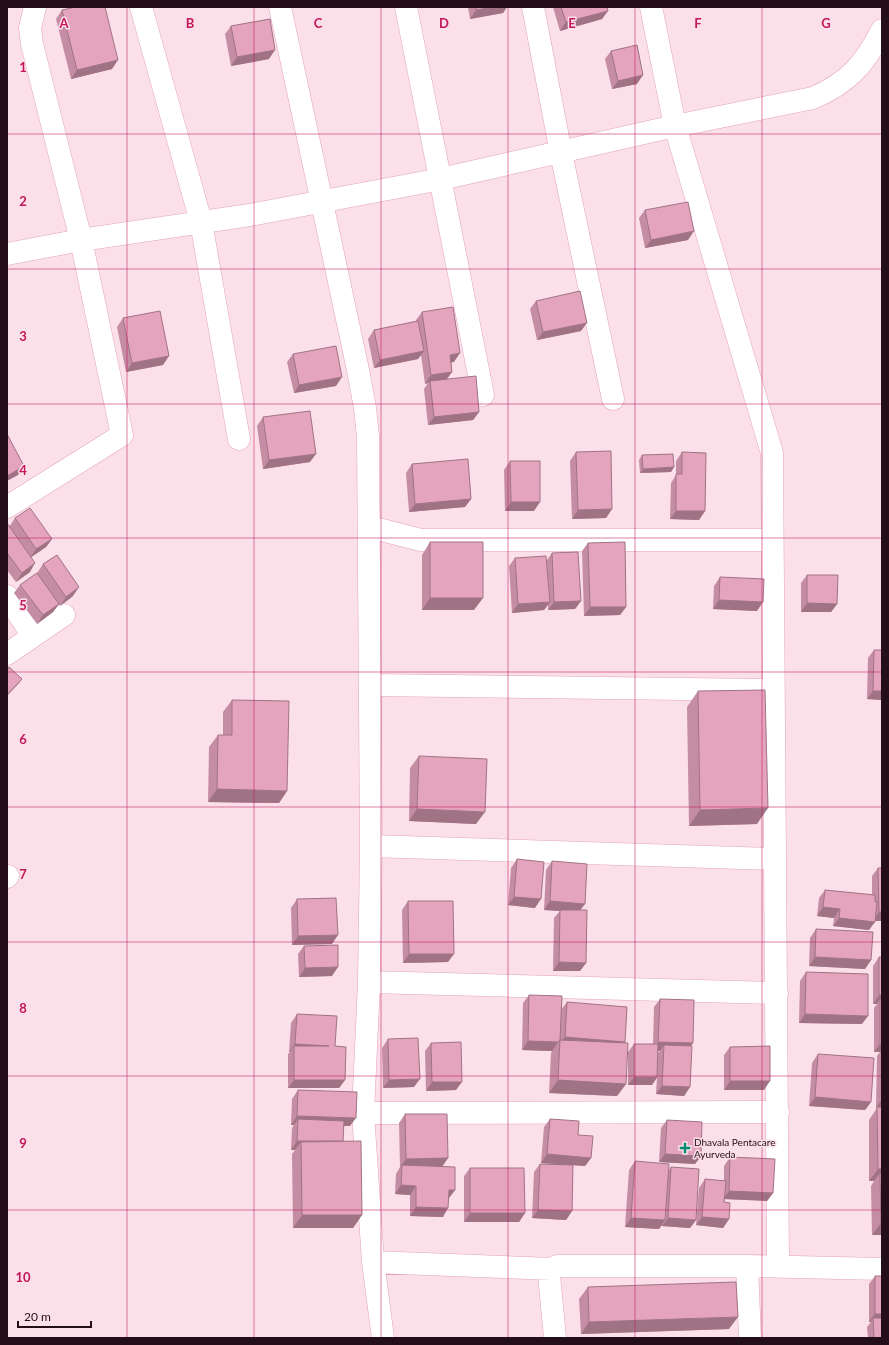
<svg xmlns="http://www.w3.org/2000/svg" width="889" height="1345" font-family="Lato,sans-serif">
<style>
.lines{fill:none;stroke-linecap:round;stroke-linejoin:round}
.minor-casing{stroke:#e4a3bc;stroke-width:23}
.minor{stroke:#fff;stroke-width:22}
.wall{fill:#c58da3;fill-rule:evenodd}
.shaded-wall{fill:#a07384}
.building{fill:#e5a4bd;stroke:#a07384}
.grid{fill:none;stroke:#c2185b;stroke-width:1;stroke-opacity:0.55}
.poi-dot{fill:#058d74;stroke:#fbdfe9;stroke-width:1.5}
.labels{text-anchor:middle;stroke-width:3;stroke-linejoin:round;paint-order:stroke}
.poi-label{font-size:10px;fill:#240e18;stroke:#fbdfe9;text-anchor:start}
.grid-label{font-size:13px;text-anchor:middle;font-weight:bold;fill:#c2185b;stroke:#fbdfe9;stroke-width:3;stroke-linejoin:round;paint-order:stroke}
</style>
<rect width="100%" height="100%" fill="#fbdfe9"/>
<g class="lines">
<g class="minor-casing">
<path id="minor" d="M141,7L201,222L239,439
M280,7L358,370L365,408L368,436L371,846L369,982L363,1113L373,1262L383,1338
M406,7L483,395
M533,7L561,153L613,399
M651,7L675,126L772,453L778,1267
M7,254L81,240L250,215L441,179L675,126L813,98C848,83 865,64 882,30
M7,507L122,435L81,240L32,44L30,28L35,7
M370,527L421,540H771
M7,596L32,635
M7,654L64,615
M371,685L770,690
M371,846L774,859
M7,877L8,876
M369,982L777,993
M363,1113L778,1112
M373,1262L552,1269
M747,1266L750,1338
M555,1338L549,1275L552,1269L557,1266H747L882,1269"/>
</g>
<use href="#minor" class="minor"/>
</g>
<path class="wall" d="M468,7H507L503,13L470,19Z
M553,7H607L602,19L560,31Z
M62,10L112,69L71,79L56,19Z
M231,26L269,59L231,66L225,34Z
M611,51L637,84L612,89L605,59Z
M645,210L688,240L645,248L639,218Z
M536,301L581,331L537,340L530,309Z
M422,312L454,362H451L452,372L447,379L479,412L473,420L428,425L424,389L428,383L425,384L421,355L418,359L374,368L368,339L374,330L416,321V320Z
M123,318L163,365L126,372L117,327Z
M293,354L336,386L294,393L287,362Z
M263,417L310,462L263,469L257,426Z
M576,452L612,509L606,518L572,519L570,461Z
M682,452L705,511L699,520L670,519L671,483L676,475V461Z
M642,455L674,467L671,472L640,473L639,460Z
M510,461L534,511H505L504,470Z
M412,464L471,499L465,507L409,512L406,473Z
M15,518L52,539L46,547L31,557L30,572L16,582L7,570V523L9,527Z
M430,542L474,610H422V555Z
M588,543L626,607L620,615L584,616L582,551Z
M552,553L581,601L575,609L548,610V605L544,610L512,613L509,566L515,558L547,560Z
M43,564L73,596L60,606L59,604L53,612L37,624L14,593L20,585L37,573Z
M807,575L837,604L831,612H801V583Z
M720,577L757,611L713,609L714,586Z
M874,650L882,700L867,699L868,658Z
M698,691L757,824L689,826L687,707Z
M232,700L287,791L279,803L208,802L209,747L218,735H223V712Z
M419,756L476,824L409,821L410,768Z
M517,859L535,908L508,905L511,868Z
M552,861L580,910L586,963L580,971H553L554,918L560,911L544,910L546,870Z
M878,868H882V921H875L869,930L833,926L834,918L817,916L819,898L825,890L872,895V876Z
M297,899L332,944L292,945L291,908Z
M408,901L448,962L403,963L402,910Z
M816,929L871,960L865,969L809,966L810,938Z
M304,946L332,976L299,977L298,954Z
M879,957H882V1235H872L871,1186L874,1181H869V1120L877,1108H876L877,1056L880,1052H874V1008L877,1004H873V966Z
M806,972L862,1024L799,1023L800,981Z
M529,995L561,1010L567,1002L624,1043L626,1084L617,1096L549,1093L551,1053L552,1051L522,1050L523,1003Z
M660,999L691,1046L690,1087L684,1096L656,1094L657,1078L652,1085H628V1052L634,1044H653L654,1007ZM658,1050L660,1051L658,1053V1063Z
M297,1014L335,1046L345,1080L339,1088H288V1054L290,1052H289L291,1023Z
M388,1039L414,1087L383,1088L382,1048Z
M431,1043L456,1090L426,1091L425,1051Z
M730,1047L764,1090H724V1055Z
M818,1054L871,1102L865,1110L809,1106L812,1063Z
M298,1090L350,1126H344L343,1141L362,1215L353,1228H293L292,1154L295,1150H291L292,1128L294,1125H291L292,1099Z
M405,1114L448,1158L442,1166L455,1190L449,1198L443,1217L410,1216V1195L395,1194L396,1174L400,1167L399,1123Z
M550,1119L578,1135L591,1158L585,1166L573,1165L572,1211L566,1220L532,1218L534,1172L540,1164L572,1165L541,1163L544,1127Z
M667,1120L701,1156L695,1164L659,1162L661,1128Z
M730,1157L773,1193L767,1201L725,1199L724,1202L729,1219L723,1228L696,1225L699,1188L705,1179L724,1181V1166Z
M635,1161L668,1171L671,1167L696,1220L690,1228L662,1226V1225L659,1229L625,1227L629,1170Z
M470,1168L525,1213L519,1222H464V1176Z
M875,1276L882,1338H868L867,1327L871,1322H869V1284Z
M588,1287L729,1329L581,1334L579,1299Z"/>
<path class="shaded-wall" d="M494,7H507L503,13L470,19L476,10Z
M608,11L602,19L560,31L566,22Z
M275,50L269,59L231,66L237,57Z
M118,60L112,69L71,79L77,70Z
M643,75L637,84L612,89L618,81Z
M694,231L688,240L645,248L651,240Z
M587,323L581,331L537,340L543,332Z
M424,351L418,359L374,368L380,360Z
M460,353L454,362L444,364L450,355Z
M169,356L163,365L126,372L132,363Z
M452,372L446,380L430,381L428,383L425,384L431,375Z
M342,377L336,386L294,393L299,385Z
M479,412L473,420L428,425L434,417Z
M316,454L310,462L263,469L269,460Z
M24,466L18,475L7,481V476Z
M674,467L671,472L640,473L643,469Z
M471,499L465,507L409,512L415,504Z
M511,502H540L534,511H505Z
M612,509L606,518L572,519L578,510Z
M676,511H705L699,520L670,519Z
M52,539L46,547L30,558L36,549Z
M35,563L30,572L16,582L22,573Z
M79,587L73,596L60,606L66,597Z
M430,598H483L474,610H422Z
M719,600L763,602L757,611L713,609Z
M581,601L575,609L548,610L554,602Z
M550,602L544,610L512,613L518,604Z
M807,603L837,604L831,612H801Z
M59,604L53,612L37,624L43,615Z
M590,607H626L620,615L584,616Z
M22,679L19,683L7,696V695Z
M873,691H882V700L867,699Z
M217,789L287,791L279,803L208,802Z
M768,808L757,824L689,826L700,810Z
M417,809L485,812L476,824L409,821Z
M514,897L541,899L535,908L508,905Z
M550,901L585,904L579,912L544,910Z
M823,907L840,909L834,918L817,916Z
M879,912H882V921H873Z
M839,918L875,922L869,930L833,926Z
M338,935L332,944L292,945L298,936Z
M409,954H454L448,962L403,963Z
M815,957L871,960L865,969L809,966Z
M559,962L586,963L580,971H553Z
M338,967L332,976L299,977L305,968Z
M879,995H882V1004L880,999L877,1004H873Z
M805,1014L868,1016L862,1024L799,1023Z
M565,1037L625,1042L619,1051L559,1046Z
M528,1041L558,1042L552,1051L522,1050Z
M658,1042L693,1043L687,1052L664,1045L660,1051L653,1050Z
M295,1044L329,1046H294L290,1052H289Z
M880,1044H882V1049L880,1052H874Z
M634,1077H657L652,1085H628Z
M420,1079L414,1087L383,1088L389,1080Z
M294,1080H345L339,1088H288Z
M558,1080L626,1084L617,1096L549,1093Z
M730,1081H770L764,1090H724Z
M432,1082H462L456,1090L426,1091Z
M662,1086L690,1087L684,1096L656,1094Z
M815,1097L871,1102L865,1110L809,1106Z
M882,1099V1108L877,1107V1108H876Z
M297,1116L356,1118L350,1126L298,1125V1119L294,1125H291Z
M297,1141L343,1143L301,1142L295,1150H291Z
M547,1154L591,1158L585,1166L541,1163Z
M665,1154L701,1156L695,1164L659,1162Z
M448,1158L442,1167L402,1165L400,1167L406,1159Z
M878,1169H882V1181L880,1173L874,1181H869Z
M401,1185L416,1186L410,1195L395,1194Z
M449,1190H455L449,1198Z
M729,1191L773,1193L767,1201L723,1199Z
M416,1207L448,1208L443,1217L410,1216Z
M538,1210L572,1211L566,1220L532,1218Z
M470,1213H525L519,1222H464Z
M302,1215H362L353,1228H293Z
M702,1217L729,1219L723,1228L696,1225Z
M631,1218L665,1220L659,1229L625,1227Z
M668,1218L696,1220L690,1228L662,1226Z
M881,1223H882V1235H872Z
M875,1314H882V1322L873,1318L871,1322H869Z
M738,1317L729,1329L581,1334L589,1322Z"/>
<path class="building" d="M76,7H105L118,60L77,70L62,10Z
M476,7H494L476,10Z
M561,7H607L608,11L566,22Z
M270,19L275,50L237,57L231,26Z
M637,45L643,75L618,81L611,51Z
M688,202L694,231L651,240L645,210Z
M580,291L587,323L543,332L536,301Z
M453,307L460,353L450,355L452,372L431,375L422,312Z
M160,311L169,356L132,363L123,318Z
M418,321L424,351L380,360L374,330Z
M336,346L342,377L299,385L293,354Z
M476,376L479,412L434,417L430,381Z
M310,411L316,454L269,460L263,417Z
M7,434L24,466L7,476Z
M611,451L612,509L578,510L576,452Z
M682,452L706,453L705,511H676V474H682Z
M673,454L674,467L643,469L642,455Z
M468,459L471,499L415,504L412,464Z
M510,461H540V502H511Z
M30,508L52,539L36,549L15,518Z
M7,523L35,563L22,573L7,553Z
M430,542H483V598H430Z
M625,542L626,607H590L588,543Z
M578,552L581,601L554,602L552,553Z
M57,555L79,587L66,597L43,564Z
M546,556L550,602L518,604L515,558Z
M37,573L59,604L43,615L20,585Z
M807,575H838L837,604L807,603Z
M720,577L764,579L763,602L719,600Z
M874,650H882V691H873Z
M9,667L22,679L7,695V670Z
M765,690L768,808L700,810L698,691Z
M232,700L289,701L287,791L217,789L218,735H232Z
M419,756L487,759L485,812L417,809Z
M517,859L544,862L541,899L514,897Z
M552,861L587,864L585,904L550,901Z
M878,868H882V912H879Z
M825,890L875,895V902H877L875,922L839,918L840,909L823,907Z
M336,898L338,935L298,936L297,899Z
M408,901H453L454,954H409Z
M560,910H587L586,963L559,962Z
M816,929L873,932L871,960L815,957Z
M338,945V967L305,968L304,946Z
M879,957H882V995H879Z
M806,972L868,974V1016L805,1014Z
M529,995L562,996L560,1040L558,1042L528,1041Z
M660,999L694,1000L693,1043L658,1042Z
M880,999H882V1044H880Z
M567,1002L627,1007L625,1042L565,1037Z
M297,1014L337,1016L335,1046L346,1047L345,1080H294V1046H329L295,1044Z
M418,1038L420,1079L389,1080L388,1039Z
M560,1040L628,1043L626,1084L558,1080Z
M461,1042L462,1082H432L431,1043Z
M634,1044H658L657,1077H634Z
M664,1045L692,1046L690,1087L662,1086Z
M770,1046V1081H730V1047Z
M818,1054L874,1058L871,1102L815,1097Z
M298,1090L357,1092L356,1118L297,1116Z
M877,1107H882V1169H878Z
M405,1114H447L448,1158L406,1159Z
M298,1119L344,1121L343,1141H297Z
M550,1119L579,1121L578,1135L593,1136L591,1158L547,1154Z
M667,1120L702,1122L701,1156L665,1154Z
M361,1141L362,1215H302L301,1142Z
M730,1157L775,1159L773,1193L729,1191Z
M635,1161L669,1164L665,1220L631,1218Z
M540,1164L573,1165L572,1211L538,1210Z
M402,1165L455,1167V1190H449L448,1208L416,1207V1186L401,1185Z
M671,1167L699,1169L696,1220L668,1218Z
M470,1168H524L525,1213H470Z
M880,1173H882V1223H881Z
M705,1179L726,1181L724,1202L730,1203L729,1219L702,1217Z
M875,1276H882V1314H875Z
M736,1282L738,1317L589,1322L588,1287Z
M873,1318H882V1338H874Z"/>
<path class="grid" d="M127,7V1338M254,7V1338M381,7V1338M508,7V1338M635,7V1338M762,7V1338M7,134H882M7,269H882M7,404H882M7,538H882M7,672H882M7,807H882M7,942H882M7,1076H882M7,1210H882"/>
<path class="poi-dot" d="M683 1142h4v4h4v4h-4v4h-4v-4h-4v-4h4z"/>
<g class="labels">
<g class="poi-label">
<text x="694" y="1146">Dhavala Pentacare<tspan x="694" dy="12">Ayurveda</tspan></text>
</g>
</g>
<g class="grid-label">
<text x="64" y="28">A</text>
<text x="190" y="28">B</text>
<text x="318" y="28">C</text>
<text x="444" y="28">D</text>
<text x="572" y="28">E</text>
<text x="698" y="28">F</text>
<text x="826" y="28">G</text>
<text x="23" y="72">1</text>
<text x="23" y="206">2</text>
<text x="23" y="341">3</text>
<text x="23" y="475">4</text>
<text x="23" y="610">5</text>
<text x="23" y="744">6</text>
<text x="23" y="879">7</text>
<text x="23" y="1013">8</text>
<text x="23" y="1148">9</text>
<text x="23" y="1282">10</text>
</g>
<rect width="889" height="1345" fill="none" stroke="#240e18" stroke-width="16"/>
<path d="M18 1321v6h73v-6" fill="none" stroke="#240e18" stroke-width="2"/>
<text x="24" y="1321" font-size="12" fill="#240e18" stroke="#fbdfe9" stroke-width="3" paint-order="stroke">20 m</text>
</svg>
